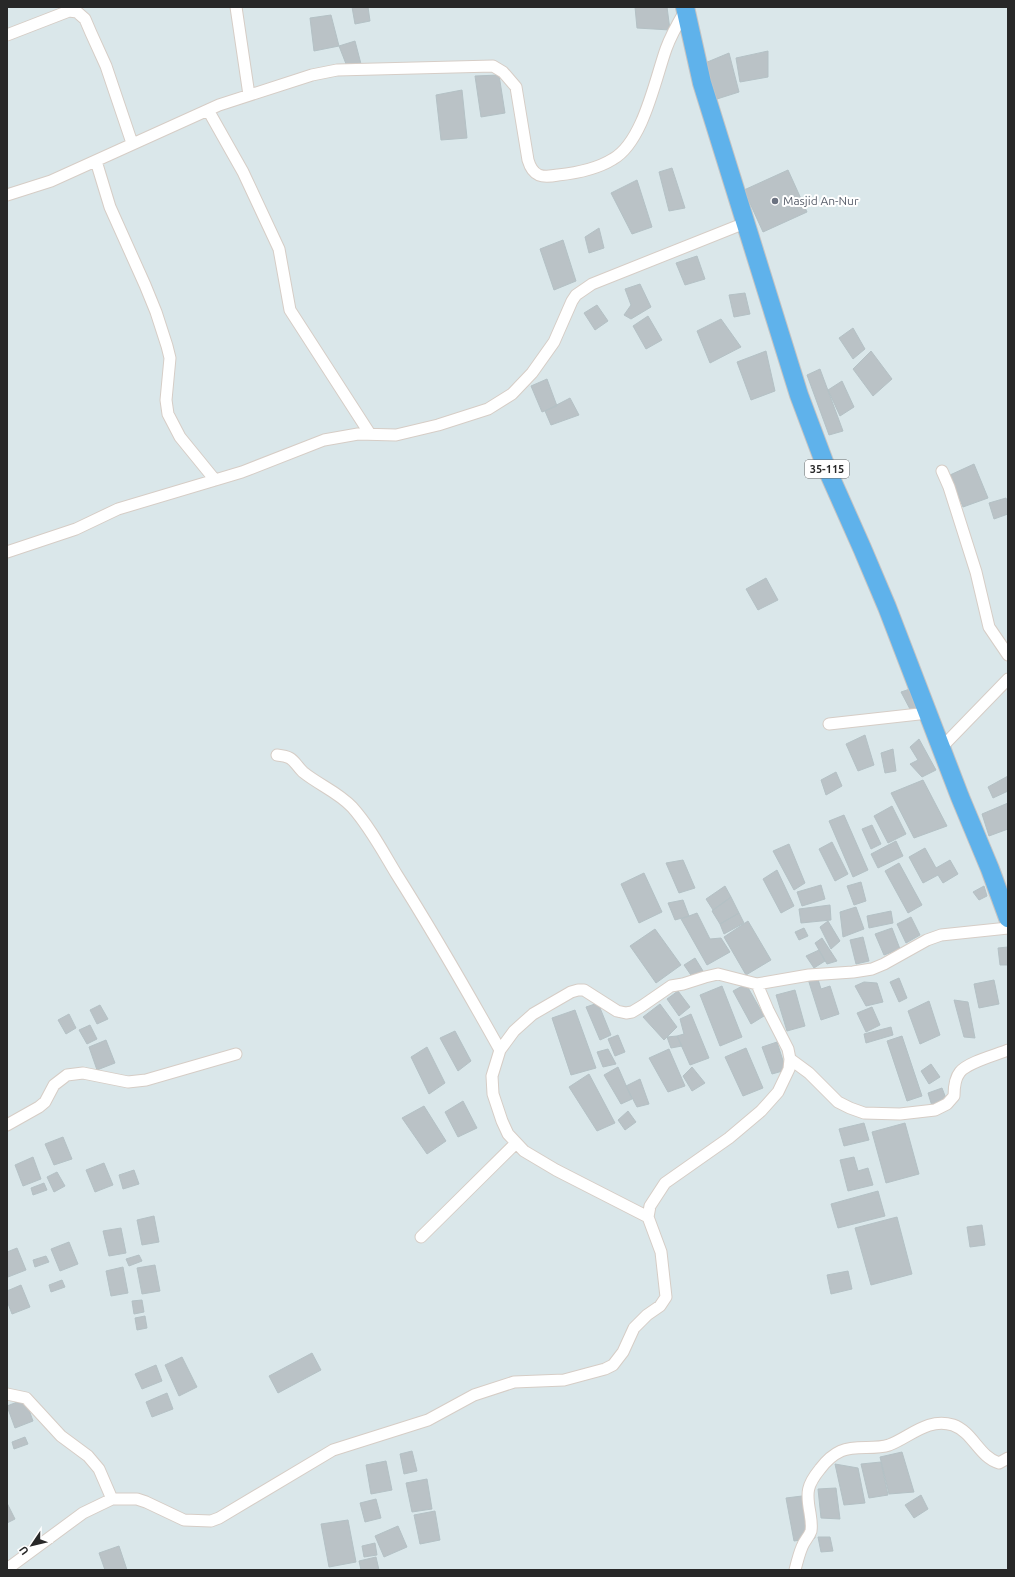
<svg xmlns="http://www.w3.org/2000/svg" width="1015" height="1577" font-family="Ubuntu,sans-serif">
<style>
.building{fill:#bac2c6;stroke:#b4c1c5}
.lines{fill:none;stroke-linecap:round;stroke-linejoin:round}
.minor-casing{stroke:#d6cdc6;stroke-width:13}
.primary-casing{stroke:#c3c3c3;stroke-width:20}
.minor{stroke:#fff;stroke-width:11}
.primary{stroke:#5fb2eb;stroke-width:18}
.worship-dot{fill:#6b7280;stroke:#fff;stroke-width:1.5}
.labels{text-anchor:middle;stroke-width:4;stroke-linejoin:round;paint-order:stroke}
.shield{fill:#fff;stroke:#686868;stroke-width:1}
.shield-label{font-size:11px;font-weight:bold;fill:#282828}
.worship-label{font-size:12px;fill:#5b616d;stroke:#fff;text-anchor:start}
</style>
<rect width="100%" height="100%" fill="#dae7ea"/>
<path class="building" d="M352,7H368L370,21L355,24Z
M635,7H667L670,30L637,28Z
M331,15L339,46L314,51L310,18Z
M355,41L361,64L348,69L339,46Z
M768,51V77L740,82L736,58Z
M729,53L739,92L717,99L705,63Z
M499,75L505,113L481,117L475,76Z
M462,90L467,138L441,140L436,95Z
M672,168L685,208L669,211L659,172Z
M788,170L807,212L763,232L744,190Z
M637,180L652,227L632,234L611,193Z
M599,228L604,248L589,253L585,237Z
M563,240L576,281L554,290L540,249Z
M697,256L705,279L685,285L676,263Z
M640,284L651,307L631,319L624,315L631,305L625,289Z
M745,293L750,314L734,317L729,295Z
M597,305L608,321L595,330L584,313Z
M648,316L662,340L646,349L633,326Z
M721,319L741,347L710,363L697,331Z
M853,328L865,349L853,359L839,338Z
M766,351L775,391L751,400L737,362Z
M871,351L892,379L873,396L853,369Z
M820,369L843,431L829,435L807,375Z
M547,379L557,406L542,412L531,386Z
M842,381L854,407L840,416L828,390Z
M570,398L579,415L551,425L545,411Z
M974,464L988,498L963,507L950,475Z
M1006,498L1008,504V514L994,519L989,503Z
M766,578L778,600L758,610L746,589Z
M910,689L917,711H911L901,692Z
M865,735L874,765L858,771L846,744Z
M919,739L936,770L922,777L910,764L918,760L910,747Z
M893,749L896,771L885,773L881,753Z
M836,772L842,786L826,795L821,780Z
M1008,776V791L993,798L988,787Z
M923,780L947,826L914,838L891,793Z
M1008,803V829L989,836L982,814Z
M892,806L906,834L888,843L874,816Z
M844,815L868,870L853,877L829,821Z
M872,825L881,844L871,849L862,829Z
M896,841L903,856L878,868L871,854Z
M832,842L848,874L835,881L819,849Z
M789,844L805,883L794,890L773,851Z
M925,848L936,868L950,860L958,874L943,883L938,875L923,883L909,857Z
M683,860L695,888L679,893L666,863Z
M899,863L922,905L908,913L885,871Z
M777,870L794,906L781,913L763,879Z
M644,873L662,912L639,923L621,884Z
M861,882L866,901L854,905L847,886Z
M821,885L825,899L802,906L797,892Z
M725,886L731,897L713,910L706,899Z
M984,886L987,896L979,900L973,892Z
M731,897L739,913L720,924L712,911Z
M683,900L689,916L675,920L668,903Z
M830,905L831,920L801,923L799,909Z
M856,907L864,929L843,937L840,912Z
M891,911L893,923L869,928L867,916Z
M697,913L710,939L721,938L730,952L707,965L681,919Z
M739,913L744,923L724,934L720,924Z
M911,917L920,935L906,943L897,924Z
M748,921L771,960L746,975L724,937Z
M828,921L840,941L831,949L820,927Z
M804,928L808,936L799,940L795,932Z
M892,928L900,949L884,955L875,934Z
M655,929L681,965L656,983L630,946Z
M863,937L869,961L856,964L850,940Z
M822,938L837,961L827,964L815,943Z
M1008,947V965H1000L998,948Z
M819,950L825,961L814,968L806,956Z
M695,958L703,971L693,978L684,965Z
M817,976L821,989L830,986L839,1014L821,1020L808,979Z
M899,978L907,998L899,1002L890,982Z
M994,980L999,1004L979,1008L974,984Z
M864,982L877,983L883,1002L866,1006L855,986Z
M746,984L764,1016L751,1024L733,991Z
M722,986L742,1037L720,1046L700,995Z
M795,990L805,1026L787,1031L776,995Z
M678,991L690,1007L679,1016L667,999Z
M954,1000L968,1002L975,1038L964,1037Z
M929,1001L940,1035L920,1044L908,1011Z
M598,1003L611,1035L600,1040L586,1007Z
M660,1004L677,1027L664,1040L643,1017Z
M100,1005L108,1019L97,1024L90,1010Z
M872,1007L880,1025L866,1032L857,1013Z
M575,1010L596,1068L571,1075L552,1018Z
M69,1014L76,1028L66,1034L58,1020Z
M691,1014L709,1058L690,1065L677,1036L684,1034L680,1019Z
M90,1025L97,1039L87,1044L79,1030Z
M891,1027L893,1035L866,1043L864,1034Z
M455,1031L471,1061L458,1071L440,1038Z
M618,1035L625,1052L615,1056L608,1039Z
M677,1036L682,1046L671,1048L667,1037Z
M902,1036L922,1096L907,1101L887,1041Z
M106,1040L115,1063L97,1070L89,1047Z
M777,1042L786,1070L772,1074L762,1047Z
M427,1047L445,1083L429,1094L411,1057Z
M746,1048L763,1088L743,1096L725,1057Z
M608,1049L616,1064L603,1067L597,1052Z
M669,1049L685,1086L668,1092L649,1058Z
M931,1064L940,1077L929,1084L921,1071Z
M618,1067L632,1099L621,1104L604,1075Z
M692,1067L705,1083L692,1091L683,1076Z
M589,1074L615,1123L597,1131L569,1087Z
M640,1079L649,1104L637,1107L626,1086Z
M942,1088L947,1101L932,1106L928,1093Z
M463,1101L477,1128L458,1137L445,1112Z
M424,1106L446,1141L427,1154L402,1118Z
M628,1111L636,1122L625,1130L618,1120Z
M864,1123L869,1140L844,1146L839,1129Z
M905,1123L919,1174L886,1183L872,1132Z
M63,1137L72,1159L54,1165L45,1144Z
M33,1157L41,1179L23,1186L15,1165Z
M854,1157L858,1171L868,1168L873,1185L848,1191L840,1160Z
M104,1163L113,1185L95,1192L86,1170Z
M134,1170L139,1184L123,1189L119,1175Z
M57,1172L65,1186L54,1192L47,1177Z
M44,1183L47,1190L33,1195L31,1188Z
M878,1191L885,1216L838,1228L831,1204Z
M154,1216L159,1242L142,1245L137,1220Z
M897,1217L912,1274L871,1285L855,1228Z
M982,1225L985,1245L970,1247L967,1227Z
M121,1228L126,1253L109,1256L103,1231Z
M69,1242L78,1264L60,1271L51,1249Z
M17,1248L26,1270L8,1277L7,1252Z
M139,1255L142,1261L129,1266L126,1259Z
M46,1256L49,1262L35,1267L33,1260Z
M155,1265L160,1291L142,1294L137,1268Z
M123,1267L128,1293L111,1296L106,1271Z
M848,1271L852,1289L831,1294L827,1275Z
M62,1280L65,1287L51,1292L49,1285Z
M21,1285L30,1307L12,1314L7,1301V1291Z
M142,1300L144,1312L134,1314L132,1301Z
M145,1316L147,1328L137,1330L135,1318Z
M312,1353L321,1370L278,1393L269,1376Z
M182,1357L197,1387L179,1396L165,1365Z
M156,1365L162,1381L142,1389L135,1374Z
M167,1393L173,1409L152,1417L146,1402Z
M25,1399L33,1421L15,1428L7,1406Z
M25,1437L28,1444L14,1449L12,1442Z
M412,1451L417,1471L404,1474L400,1454Z
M902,1452L914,1492L889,1494L880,1457Z
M386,1461L392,1490L371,1494L366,1465Z
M881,1462L888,1495L869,1498L861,1464Z
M835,1464L858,1468L865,1503L844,1505Z
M427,1479L432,1509L412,1512L406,1483Z
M836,1488L840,1519L821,1518L818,1489Z
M810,1495L815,1538L794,1541L786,1498Z
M921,1495L928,1509L914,1518L905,1505Z
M376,1499L381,1518L365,1522L360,1503Z
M7,1503L15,1519L7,1523Z
M435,1511L440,1540L420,1544L414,1515Z
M348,1520L356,1562L329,1567L321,1524Z
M398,1526L407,1547L384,1557L375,1536Z
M818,1537H830L833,1551L821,1552Z
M375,1543L377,1555L364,1557L362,1546Z
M119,1546L127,1570H105L99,1553Z
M376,1557L379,1570H361L359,1561Z"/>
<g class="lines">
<g class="minor-casing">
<path id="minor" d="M236,7L249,95
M7,35L69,11L77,12L85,19L91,33L106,66L132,143
M208,110L243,172L279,249L290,310L370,434
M96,161L110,207L145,285L156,312L167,346L170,358L166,400L168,414L180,437L215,480
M7,195L51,181L219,105L312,75L337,70L493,66L503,72L516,87L528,160C533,177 542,178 558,175C577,173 597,169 613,159C643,142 655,80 666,49C671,35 678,23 685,11
M942,471L949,487L976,572L989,627L1008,655
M7,552L76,529L118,509L242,472L324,440L358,434L396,435L438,425L488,409L512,394L532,373L554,342L572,301L576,295L592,284L745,223
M829,724L928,713
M941,748L1008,679
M277,755C295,757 292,761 303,772C319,785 338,792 352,807C370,827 383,852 397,875C433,932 467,991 500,1050
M790,1059L809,1073L838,1102L850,1108L864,1113L900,1114L935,1110L947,1104L954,1096C954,1089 955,1078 960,1072C968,1062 996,1055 1008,1050
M7,1125L39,1107L45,1102L54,1085L67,1075L83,1073L128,1082L146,1080L236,1054
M648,1217L556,1170L524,1151L508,1134L502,1121L493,1094L492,1076L500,1050L514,1031L533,1014L571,992L578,990H584L617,1011L626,1013L632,1012L642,1006L671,986L683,984L705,977L718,974L757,984L809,975L853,972L872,969L884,964L927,940L941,935L1008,928
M421,1237L516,1143
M7,1394L26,1398L61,1436L88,1456L99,1469L112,1499
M7,1569L83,1513L112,1499H137L146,1502L184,1520L211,1521L219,1518L333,1450L428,1420L474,1395L514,1382L564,1380L605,1369L613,1365L623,1352L634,1328L647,1315L660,1306L666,1297L661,1252L648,1217L650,1206L665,1183L729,1138L761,1111L778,1092L789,1069L790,1059L788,1049L768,1010L757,984
M795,1570C797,1562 799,1554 802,1547C804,1541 809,1537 811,1531C812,1525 811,1519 810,1513C806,1492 807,1485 820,1469C826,1461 832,1455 841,1451C856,1445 874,1450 889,1445C910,1437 928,1417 953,1425C973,1432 979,1457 999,1463L1008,1458"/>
</g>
<g class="primary-casing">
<path id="primary" d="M685,7L702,83L799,395L826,467L862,548L887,607L960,797L990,869L1008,918"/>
</g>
<use href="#minor" class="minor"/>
<use href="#primary" class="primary"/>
</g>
<circle class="worship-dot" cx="775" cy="201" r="4"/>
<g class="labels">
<rect class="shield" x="805" y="460" width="44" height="18" rx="3"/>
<g class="shield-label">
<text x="827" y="473">35-115</text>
</g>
<g class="worship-label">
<text x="783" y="205">Masjid An-Nur</text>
</g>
</g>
<rect width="1015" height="1577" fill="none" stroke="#282828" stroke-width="16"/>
<g transform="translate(32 1545) rotate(235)" stroke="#ffffff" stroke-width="3" paint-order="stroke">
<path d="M0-3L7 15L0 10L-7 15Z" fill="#282828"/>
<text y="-6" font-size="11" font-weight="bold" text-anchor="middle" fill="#282828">U</text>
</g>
</svg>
